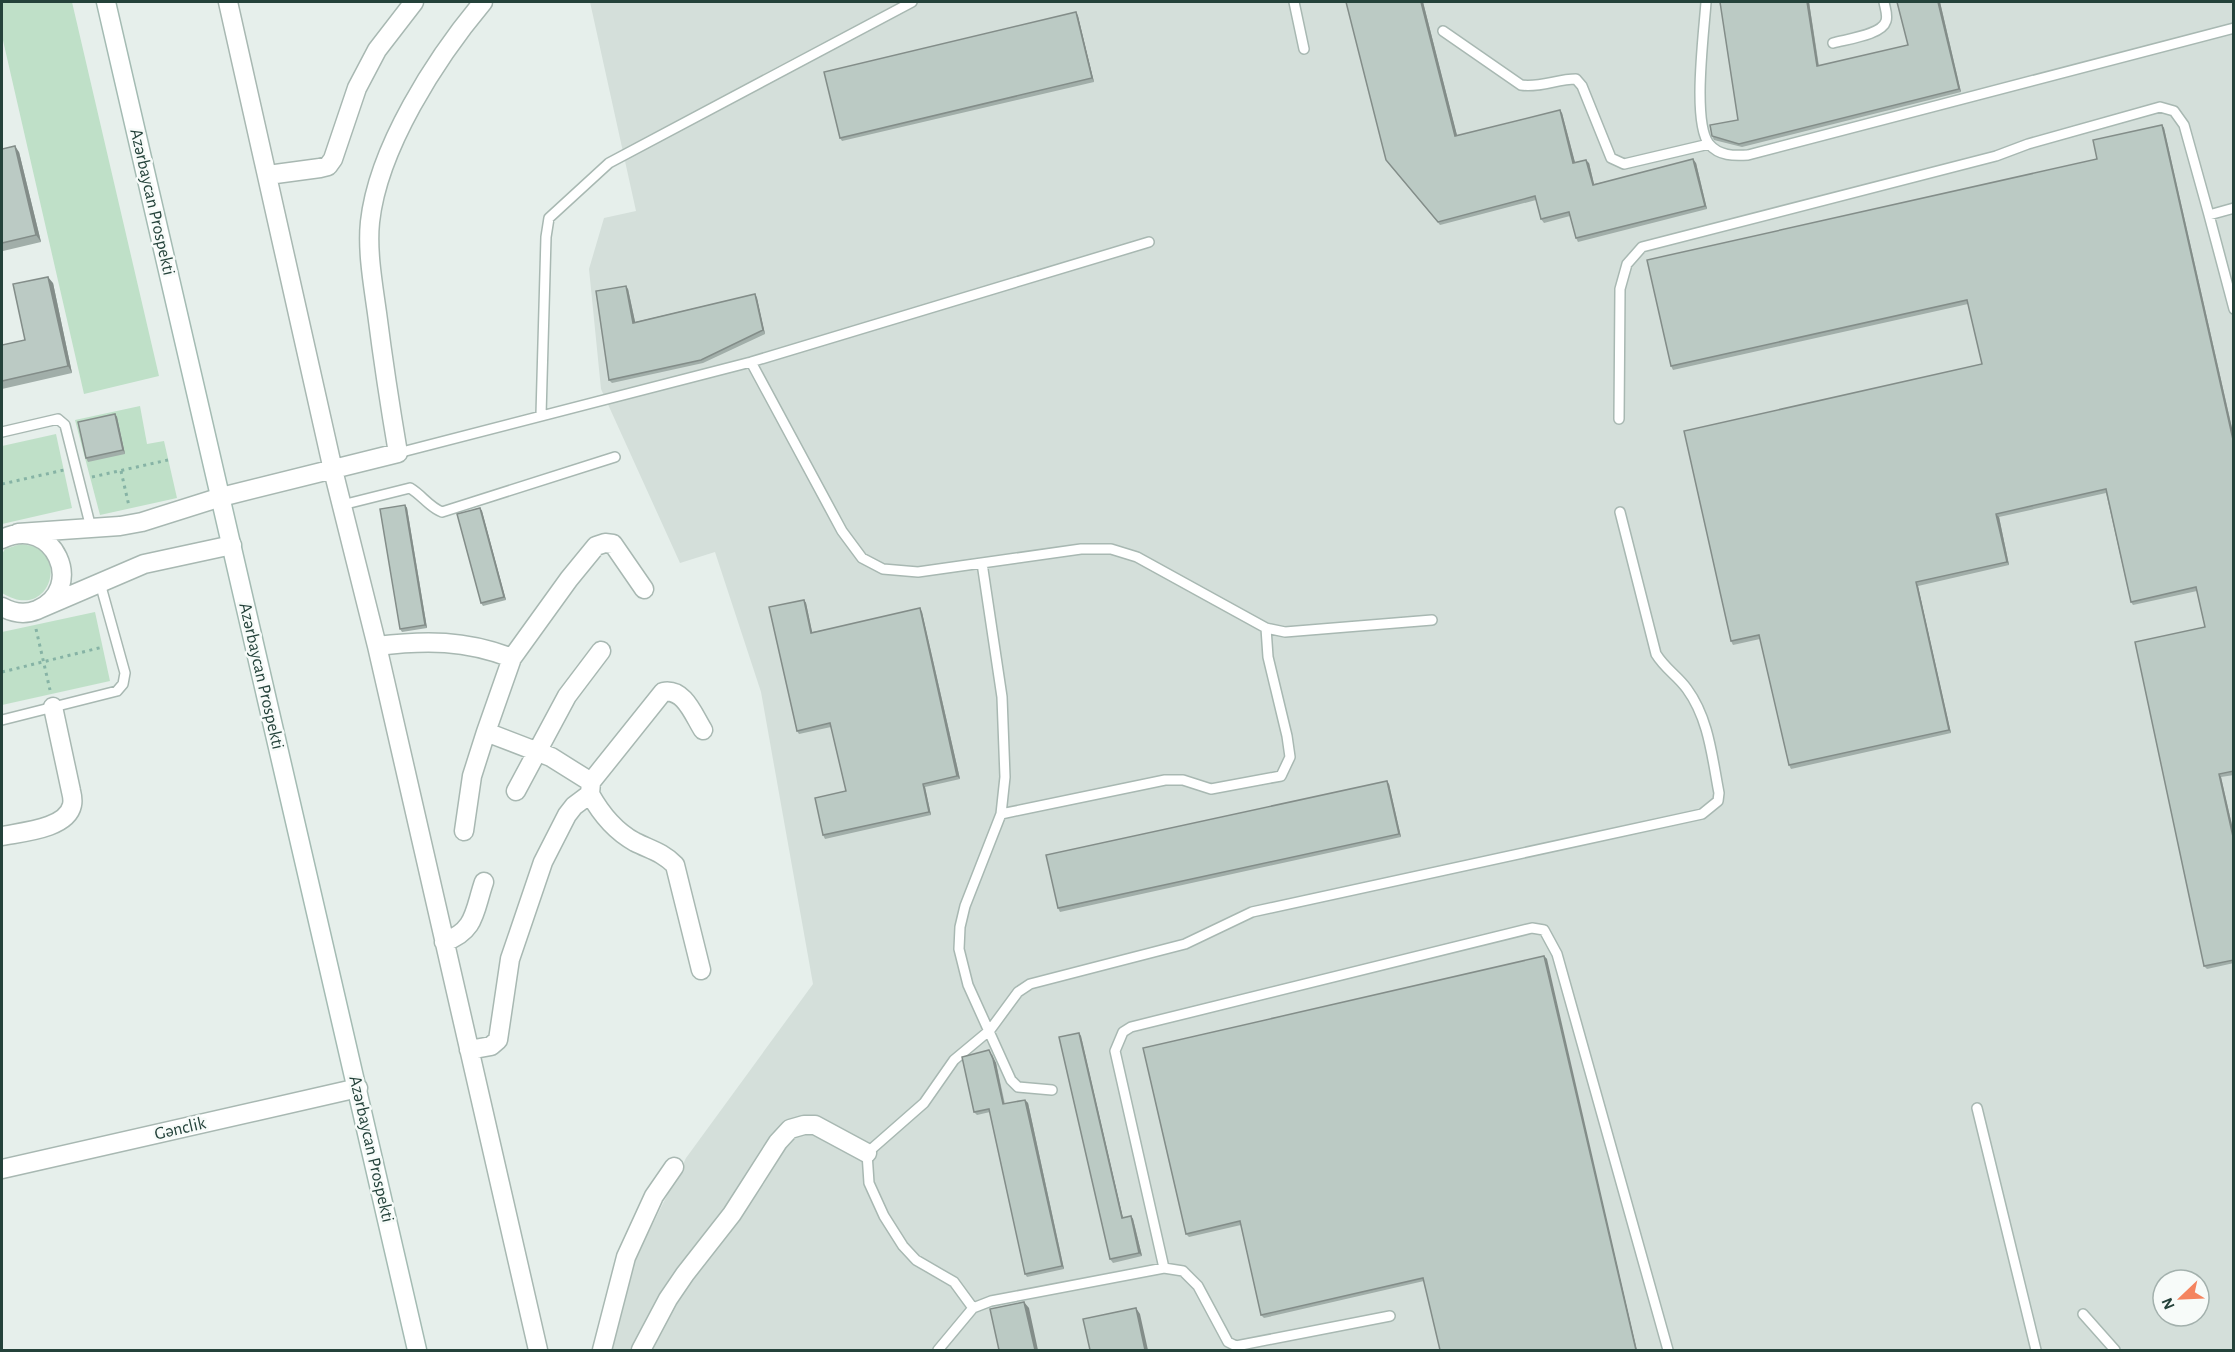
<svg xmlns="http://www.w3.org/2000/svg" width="2235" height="1352" font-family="'Alegreya Sans',sans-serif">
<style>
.built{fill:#d4dfda;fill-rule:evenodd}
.green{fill:#bfe0c8}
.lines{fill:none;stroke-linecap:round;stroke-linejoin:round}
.lane-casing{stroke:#a8b8b2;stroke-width:12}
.street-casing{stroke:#a8b8b2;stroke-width:21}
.secondary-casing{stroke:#a4bbb3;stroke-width:21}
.path{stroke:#86b3a5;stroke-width:3;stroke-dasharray:3 4.5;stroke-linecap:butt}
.lane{stroke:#fff;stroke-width:9}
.street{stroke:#fff;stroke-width:18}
.secondary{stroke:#fff;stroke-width:18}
.wall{fill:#a1aea9}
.shaded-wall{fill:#838d89}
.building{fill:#bbcac4;stroke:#838d89;stroke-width:1.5}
.labels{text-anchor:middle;stroke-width:5;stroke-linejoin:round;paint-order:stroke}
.street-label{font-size:18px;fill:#24423a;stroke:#f7fbf9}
</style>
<rect width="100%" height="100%" fill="#e6efeb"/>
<path class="built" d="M590,2H2233V1350H610L632,1265L686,1158L813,984L761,692L715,552L680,563L601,389L589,269L604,218L636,211ZM2163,1280H2199V1316H2163Z"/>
<path class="green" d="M2,2H72L159,376L84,394L2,36Z
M140,406L147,444L164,441L177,498L100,515L75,420Z
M56,434L72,508L2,524V446Z
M21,544C25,545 31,545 35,547C67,561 47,621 2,593V554L5,549Z
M95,612L110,681L2,705V632Z"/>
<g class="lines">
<g class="lane-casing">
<path id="lane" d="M1294,2L1304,49
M1706,2C1704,33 1692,122 1709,144C1719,156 1734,156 1748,155L2234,28
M1443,31L1521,85C1540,88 1557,79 1576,79L1582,86L1611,158L1624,164L1709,144
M1833,43C1847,39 1882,35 1886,21C1888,15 1885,8 1884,2
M2209,215L2234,309
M751,362L842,531L862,558L883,569L918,572L1081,549H1111L1137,557L1266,628L1285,632L1432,620
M541,415L546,237L549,218L609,163L912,2
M1619,419L1620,289L1627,264L1642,247L1996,156L2028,144L2160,107L2174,111L2184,125L2209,215L2234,208
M2,432L58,419L65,425L91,528
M398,453L751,362L1149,242
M342,505L410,488C422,495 429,507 442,512L615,457
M982,563L1002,697L1005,777L1001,814L965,906L960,927L959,949L968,985L1011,1080L1018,1087L1052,1090
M2,720L117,691L123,684L125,673L100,583
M1001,814L1165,780H1183L1211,789L1281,776L1290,757L1287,736L1268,657L1266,628
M1977,1108L2036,1350
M1164,1268L1115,1051L1123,1032L1131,1027L1532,928L1544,930L1557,954L1668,1350
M973,1308L954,1282L916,1260L903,1246L884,1216L869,1183L867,1153L924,1103L954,1060L990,1030L1018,992L1030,984L1185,944L1252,912L1702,814L1718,801L1719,793C1712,757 1709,719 1687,689C1677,675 1666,670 1656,654L1620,512
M2083,1314L2115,1350
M938,1350L973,1308L991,1301L1164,1268L1183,1271L1198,1286L1228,1342L1236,1346L1390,1316"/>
</g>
<g class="street-casing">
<path id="street" d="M228,2L333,470L377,646L538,1350
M268,175L320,168L328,166L333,159L357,88L377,50L414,2
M18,533L120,526L142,522L221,497L398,453C390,406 383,360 377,313C373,284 367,251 370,222C378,148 436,58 483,2
M2,539C54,514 87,589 37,610C25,615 13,613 2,607
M39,609L144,564L232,545
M377,646C426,640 465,640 512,658L486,732L551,757L591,782L590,794L574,806L567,815L543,862L510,959L498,1040L491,1046L469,1050
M512,658L569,579L596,546L605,543L613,544L644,589
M591,782L663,692C684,688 693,714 703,730
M516,791L567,696L601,651
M590,794C601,814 615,831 635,842C651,850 662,852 675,865L701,970
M464,831L472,776L486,732
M2,836C21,832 67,829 72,805C73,801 72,795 71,791L53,707
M444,942C476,931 474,911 484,882
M2,1169L358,1088
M602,1350L626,1257L654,1196L674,1167
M641,1350L668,1299L685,1274L732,1214L778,1142L790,1129L804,1125H815L867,1153"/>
</g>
<g class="secondary-casing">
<path id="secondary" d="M106,2L417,1350"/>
</g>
<path class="path" d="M121,471L129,506
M92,477L168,460
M2,484L64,470
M36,629L50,690
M2,672L103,647"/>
<use href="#lane" class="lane"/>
<use href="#street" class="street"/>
<use href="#secondary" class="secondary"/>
</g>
<path class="wall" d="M1346,2H1423L1457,136L1562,113L1575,163H1589L1594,184L1696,163L1707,209L1578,242L1576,238L1570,216L1544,223L1541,219L1536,200L1440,225L1388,163Z
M1720,2H1809L1819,66L1908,45L1897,2H1940L1961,92L1742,147L1714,140L1712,136L1738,120Z
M1076,12L1078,16L1094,82L842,141L840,138Z
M2162,125L2164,128L2234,437V775L2221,777L2234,834V963L2207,969L2204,966L2205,627L2197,591L2133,605L2131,602L2106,493L1999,517L2009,565L1918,586L1951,733L1791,769L1789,765L1760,639L1733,645L1731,641L1982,364L1968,304L1673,370L1671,366L2097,159Z
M2,149L19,152L41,242L3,251L2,248Z
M53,283L72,373L2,389V345L25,340Z
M628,289L635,322L755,294L757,298L765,334L703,363L612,383L609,380Z
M115,414L117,417L125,454L88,462L86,458Z
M405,505L407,508L427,628L402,632L400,629Z
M480,508L482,511L506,600L483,606L481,603Z
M804,600L806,603L812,632L922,612L960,779L925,787L931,815L825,839L823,835L846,791L831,727L799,734L797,731Z
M1389,784L1401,837L1060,912L1058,908Z
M1544,956L1547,959L1424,1281L1264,1318L1261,1315L1241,1225L1189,1237L1186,1234Z
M1081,1036L1123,1218L1131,1216L1133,1219L1142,1256L1113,1263L1110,1259Z
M992,1054L996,1063L1005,1104L1025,1100L1028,1103L1064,1269L1027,1277L1025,1274L990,1112L977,1115L974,1112Z"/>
<path class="shaded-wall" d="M1421,2H1423L1458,139L1455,136Z
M1807,2H1809L1819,69L1817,66Z
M1938,2H1940L1961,92L1959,89Z
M1076,12L1078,16L1094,82L1092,78Z
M1560,110L1562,113L1576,166L1573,163Z
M2162,125L2164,128L2234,437V444Z
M15,146L19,152L41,242L36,235Z
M1693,159L1696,163L1707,209L1705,206Z
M1586,160L1589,163L1595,188L1593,185Z
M48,277L53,283L72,373L68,366Z
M626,286L628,289L636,326L633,323Z
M755,294L757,298L765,334L763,330Z
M115,414L117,417L125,454L123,450Z
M405,505L407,508L427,628L425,625Z
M480,508L482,511L506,600L504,597Z
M1996,514L1999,517L2009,565L2007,562Z
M1916,582L1918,586L1951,733L1949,730Z
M804,600L806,603L813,636L811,633Z
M920,608L922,612L960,779L957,776Z
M2219,774L2221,777L2234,834V841Z
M1387,781L1389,784L1401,837L1399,834Z
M923,784L925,787L931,815L929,812Z
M1544,956L1547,959L1637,1350H1636Z
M1079,1033L1081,1036L1124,1222L1122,1218Z
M989,1050L996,1063L1005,1108L1003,1104Z
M1025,1100L1028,1103L1064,1269L1062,1266Z
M1131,1216L1133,1219L1142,1256L1139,1253Z
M1024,1302L1029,1308L1038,1350H1035Z
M1136,1308L1140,1314L1148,1350H1145Z"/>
<path class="building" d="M1346,2H1421L1455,136L1560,110L1573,163L1586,160L1593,185L1693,159L1705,206L1576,238L1569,212L1541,219L1535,196L1438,222L1386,160Z
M1720,2H1807L1817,66L1908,45L1897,2H1938L1959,89L1739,144L1712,136L1710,125L1738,120Z
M1076,12L1092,78L840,138L824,72Z
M2162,125L2234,444V771L2219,774L2234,841V960L2204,966L2135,642L2205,627L2196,587L2131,602L2106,489L1996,514L2007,562L1916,582L1949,730L1789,765L1759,635L1731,641L1684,431L1982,364L1967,300L1671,366L1647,260L2097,159L2093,140Z
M15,146L36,235L2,243V149Z
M48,277L68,366L2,381V345L25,340L13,284Z
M626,286L633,323L755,294L763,330L701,360L609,380L596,291Z
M115,414L123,450L86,458L78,422Z
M405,505L425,625L400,629L380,509Z
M480,508L504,597L481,603L457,514Z
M804,600L811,633L920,608L957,776L923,784L929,812L823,835L815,798L846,791L830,723L797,731L769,607Z
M1387,781L1399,834L1058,908L1046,855Z
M1544,956L1636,1350H1440L1423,1278L1261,1315L1240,1221L1186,1234L1143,1048Z
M1079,1033L1122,1218L1131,1216L1139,1253L1110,1259L1059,1037Z
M989,1050L993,1059L1003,1104L1025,1100L1062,1266L1025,1274L989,1109L974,1112L962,1057Z
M1024,1302L1035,1350H999L990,1309Z
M1136,1308L1145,1350H1090L1083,1319Z"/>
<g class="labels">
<g class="street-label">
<text transform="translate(153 202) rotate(77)" y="6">Azərbaycan Prospekti</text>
<text transform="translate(262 676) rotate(77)" y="6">Azərbaycan Prospekti</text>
<text transform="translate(180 1128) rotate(-13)" y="6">Gənclik</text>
<text transform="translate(372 1149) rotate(77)" y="6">Azərbaycan Prospekti</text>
</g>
</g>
<rect width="2235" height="1352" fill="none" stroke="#24423a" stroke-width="6"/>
<g transform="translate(2181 1298) rotate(247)"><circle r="28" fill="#f7fbf9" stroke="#a3b1ad" stroke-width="1.5"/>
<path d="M0-4.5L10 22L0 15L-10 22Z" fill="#f4845f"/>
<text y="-9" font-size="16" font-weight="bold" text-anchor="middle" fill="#24423a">N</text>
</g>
</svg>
